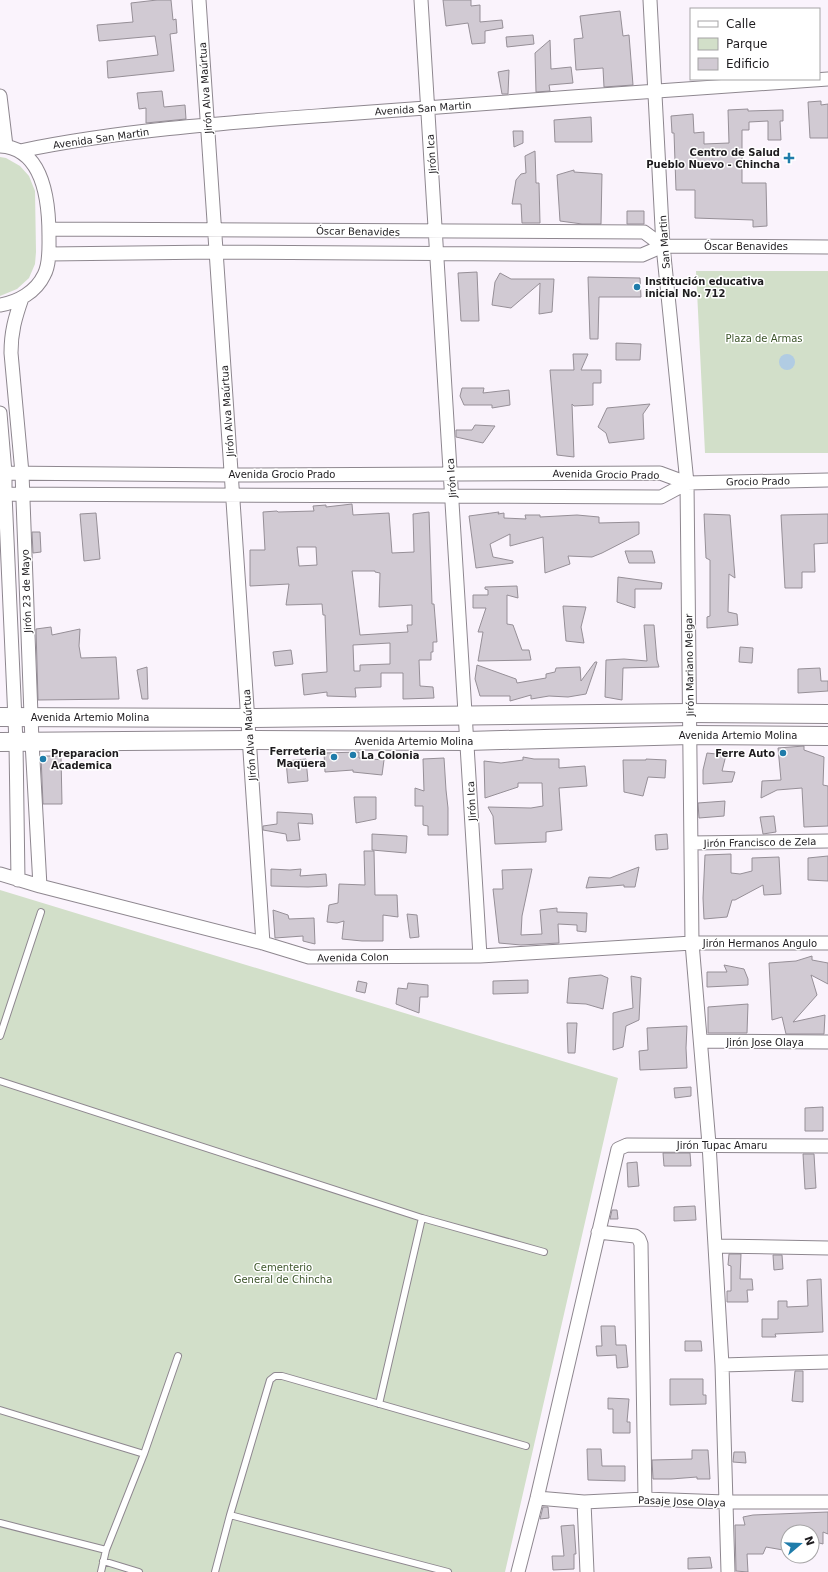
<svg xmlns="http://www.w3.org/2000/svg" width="828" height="1572" font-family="'DejaVu Sans',sans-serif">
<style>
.green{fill:#d2dfc9}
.water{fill:#b1cce3}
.building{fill:#d1cad3;stroke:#968f97;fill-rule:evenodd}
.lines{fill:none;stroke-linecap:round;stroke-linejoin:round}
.lane-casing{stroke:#8e878f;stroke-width:8}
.street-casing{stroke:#8e878f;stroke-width:15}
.secondary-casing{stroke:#8e878f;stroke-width:20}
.lane{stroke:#fff;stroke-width:6}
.street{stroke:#fff;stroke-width:13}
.secondary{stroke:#fff;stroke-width:18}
.poi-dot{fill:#1f7caa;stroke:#fff;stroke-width:1.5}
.labels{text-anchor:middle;stroke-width:3;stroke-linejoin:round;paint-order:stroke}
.street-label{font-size:10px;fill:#1e1c1f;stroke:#fff}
.poi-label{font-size:10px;font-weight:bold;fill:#1e1c1f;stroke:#fff;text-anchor:end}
.park-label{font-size:10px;fill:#3b5429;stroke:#fff}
</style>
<rect width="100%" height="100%" fill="#faf3fc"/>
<path class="green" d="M0,157L6,158L20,166L29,176L35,191L36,252L35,264L29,278L17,289L0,296Z
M696,271H828V453H705Z
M0,890L618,1078L505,1572H0Z"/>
<path class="water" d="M779 362a8 8 0 1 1 16 0a8 8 0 1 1-16 0Z"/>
<path class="building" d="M157,0H171L173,20L176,19L177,33L170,34L174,71L108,78L107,61L158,55L155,36L99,41L97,25L133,22L131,3Z
M443,0H471V6L480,5V22L502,20L503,28L485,31V43L472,44L468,23L446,26Z
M620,11L623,36L629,35L633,85L604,87L603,68L576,70L574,39L583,38L580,16Z
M533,35L534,44L507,47L506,37Z
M550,40L551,69L571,67L573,83L549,85L550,91L536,92L535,53Z
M509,70L508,94H502L498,72Z
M162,91L164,107L185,105L186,119L146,123V108L139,109L137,93Z
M821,101V105L828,104V138H810L808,102Z
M748,109V111L783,110V121H780L781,140H768V121L749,122V130H742V183H766L767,226L753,227V220L695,218V190H676L674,133H672L671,116L693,114L694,133L704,132V144L729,143L728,110Z
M591,117L592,142H555L554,120Z
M513,131H523V143L514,147Z
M535,151L536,183H539L540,223H522L521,204H512L516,180L521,174L526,173L525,156Z
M574,170V172L602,174L601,224H582L560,221L557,175Z
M627,211H644V224H627Z
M477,272L479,321H461L458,273Z
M500,273L511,279H554L552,312L539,314L540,283L511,308L492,305L495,282Z
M588,277L640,278L641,297H599L598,339H590Z
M616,343L641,344L640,360H616Z
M573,354H588L581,370H601V383H593V405L574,406L572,404L574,457L557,455L550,370H574Z
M462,388H484L483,393L509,390L510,405L492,408V405H464L460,396Z
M650,404L643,414L644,439L609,443L606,433L598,427L607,408Z
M475,425L495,426L483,443L456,437V430H472Z
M352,504L353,515L389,513L392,553L414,552L413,514L429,512L432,604H434L437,642H433V652H431V660H419L420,686L433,687L434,698L403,699V673H381V687L355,688L356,697L327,696V692L304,695L302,674L327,672L325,615H323L322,604L286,605L289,584L250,586V550H265L263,512L277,511L278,512L314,511L313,506L326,505V507ZM297,547H316L317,565L299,566ZM352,571H375V572L380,573L379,607L412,605V625H407L408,632L360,635ZM390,643V664L360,665V671H354L353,645Z
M499,512L498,514L504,513V518L526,519L525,515H540V517L577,515L599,517V523L639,522V534L602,553L592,557L568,556L570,564L545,573L543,537L510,546V534L490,544L493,557L513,561V563L476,568L469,516Z
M96,513L100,559L84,561L80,514Z
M704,514L730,515L735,578L729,574L728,612L737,614L738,625L707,628V617L710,616V560L706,558Z
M828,514V543L814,544L815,572H802V588H785L781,515Z
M32,532H40L41,552L33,553Z
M625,551H652L655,563H629Z
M618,577L662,583L661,589H635V608L617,602Z
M517,586L518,598L507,595V624L513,625L522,650H529L531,660L478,661L483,632H478L486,608H473V595H488V590L485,589V587Z
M563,606L586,607L581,627L584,643L566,641Z
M644,625H654L657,660L659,667L623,668L622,700L605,697L606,660L624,659L647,661Z
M51,627L52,635L80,629L79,646L81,658L116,657L119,699L38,700L36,629Z
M740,647L753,648L752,663L739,662Z
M291,650L293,664L275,666L273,652Z
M595,662H597L586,694L568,697L549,696L531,699V695L510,701V696H480L475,679L477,665L516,679L517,683L546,678V674L555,672L556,668L580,667L581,681Z
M147,667L148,699H142L137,670Z
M820,668L821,681H828V691L798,693V669Z
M804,746V750L824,757L823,785L828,786V826L804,827L802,788L777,790L761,798L762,781L781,780L778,748Z
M359,752V758L384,760L382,775L353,772V770L325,772L324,753Z
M707,753L726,755L722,771L735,772L732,782L703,784V770Z
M41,756H61L62,804H43Z
M523,757L534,759H559V768L585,766L587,786L559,788L562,830L546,832V842L495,844L493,816L488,807L531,808L543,806L542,783H518V787L485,798L484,761L501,763L523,760Z
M444,758L446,790L448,808V835H428V826L423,825V806H415V788L424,791L423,759Z
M306,759L308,781L288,783L286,761Z
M646,759L666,760L665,778L648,777L643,796L624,792L623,760H646Z
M354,797H376V819L356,823Z
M725,801L724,816L699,818L698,803Z
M277,812L312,814L313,824L298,823L300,840L287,841L286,834L263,830V826L277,824Z
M774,816L776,832L763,834L760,817Z
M372,834L407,836L406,853L372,850Z
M667,834L668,849L656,850L655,835Z
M364,851H374L375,895H397L398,917L383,915V941H362L342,939L344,921L337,923L327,922L329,905L338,903L339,884L365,885Z
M731,854V873L740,874L752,871V858L779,857L781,894L764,895L763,885L735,900H732L727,917L704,919L703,898L705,855Z
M828,856V881L808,880V858Z
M639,867L635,887H624V885L586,888L589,877L610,878Z
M271,869L290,870L301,869L300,876L326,874L327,886L308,887L271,886Z
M532,869L522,916L521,935L542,934L540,910L557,908V912L587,913L586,932L577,931V925L558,924L559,943L521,945L499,943L493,889H503L502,870Z
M273,910L288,915L289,919L314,918L315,944L303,941V936L275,938Z
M407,914L417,915L419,937L410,938Z
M812,956V960L828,963V984L811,975L817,995L793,1022L825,1015L824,1034H786L782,1017L772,1020L769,963L796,961Z
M724,965L744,969L748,979V985L707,987V972H727Z
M601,975L608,978L603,1009L586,1004L567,1003L569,978Z
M631,976L641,978L639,1020L626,1026L623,1047L613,1050V1013L633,1008Z
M528,980V993L493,994V981Z
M358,981L367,983L365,993L356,991Z
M408,983L428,985V997H420L419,1013L396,1004L398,988L407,989Z
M748,1004L747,1033H708V1007Z
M567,1023H577L575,1053H568Z
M687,1026L686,1048L687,1068L640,1070L639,1051L648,1050L647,1028Z
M691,1087V1096L675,1098L674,1088Z
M823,1107V1131H805V1108Z
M663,1153H690L691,1166H664Z
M803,1154H814L816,1188L805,1189Z
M637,1162L639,1186L628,1187L627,1163Z
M695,1206L696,1220L674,1221V1207Z
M612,1210H617L618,1219H610Z
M729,1254H741L740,1279H752L753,1290H747L748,1302H727V1291H731V1266L728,1265Z
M773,1255H782L783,1269L774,1270Z
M821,1279L823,1332L775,1334L776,1337H762V1319H778V1301H787V1307L808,1306L807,1280Z
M601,1326H615L616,1345H626L628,1367L617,1368L616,1355L597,1356L596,1346H602Z
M685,1341H701L702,1351H685Z
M795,1371H803V1402L792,1401Z
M670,1379H703V1395H706V1404L670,1405Z
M608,1398L629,1399L627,1422H630V1433H613V1409H608Z
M587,1449H601L602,1466H625V1481L588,1480Z
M692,1450H708L710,1479H697V1477L671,1479H653L652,1460L692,1459Z
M734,1452H745L746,1463L733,1462Z
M543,1507H548L549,1518L540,1519Z
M828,1512V1534L823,1532V1544L812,1541V1532L788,1531L783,1550L766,1547L763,1554H747L748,1572L736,1571L735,1525H745L743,1517L753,1515Z
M574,1525L576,1554H574V1569L553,1570L552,1556H564L561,1526Z
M710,1557L712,1568L688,1569V1558Z"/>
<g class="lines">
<g class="lane-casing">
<path id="lane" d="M0,1036L41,912
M0,1081L422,1218L544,1252
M379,1404L422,1218
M0,1410L144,1454
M230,1515L448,1572
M0,1523L106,1550
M103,1561L139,1572
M101,1572L106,1550L144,1454L178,1356
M215,1572L230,1515L270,1380L275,1376H282L526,1446"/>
</g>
<g class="street-casing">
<path id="street" d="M199,0L263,943
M421,0L480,956
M650,0L663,246L687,483L692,943L709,1144L722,1365L728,1572
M0,96L6,146
M0,146C44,148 49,202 49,236C49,248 50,264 44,275C36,292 18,302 0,305
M20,151C126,129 237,122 344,114C505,101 667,91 828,79
M49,229L644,232L663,246
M49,254L216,252L642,255L663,246L828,247
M22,298C15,318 11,332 11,353L22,473L32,742L40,886
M0,413L5,473V494L16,743L18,880
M0,473L231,475L660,473L687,483L828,480
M0,494L661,497L687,483
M691,843L828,841
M0,874L40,886L263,943L309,957L480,956L692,943H828
M701,1041L828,1042
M598,1232L635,1236L639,1239L641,1244L645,1499
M715,1246L828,1248
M722,1365L828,1362
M537,1498L584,1502L645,1499L725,1502H828
M584,1502L587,1572
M518,1572L537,1498L618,1149L627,1145L828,1146"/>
</g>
<g class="secondary-casing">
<path id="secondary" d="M0,717L248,718L690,713L828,714
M0,742L249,740L467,741L690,735L828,736"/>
</g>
<use href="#lane" class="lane"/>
<use href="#street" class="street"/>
<use href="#secondary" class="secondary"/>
</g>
<g class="poi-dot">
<path d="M787 152h4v4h4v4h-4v4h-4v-4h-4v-4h4z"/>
<circle cx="637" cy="287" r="4"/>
<circle cx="783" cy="753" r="4"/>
<circle cx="353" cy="755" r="4"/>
<circle cx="334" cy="757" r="4"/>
<circle cx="43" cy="759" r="4"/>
</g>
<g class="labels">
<g class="street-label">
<text transform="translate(205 88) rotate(-94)" y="4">Jirón Alva Maúrtua</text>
<text transform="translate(423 108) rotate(-4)" y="4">Avenida San Martin</text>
<text transform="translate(101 138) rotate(-8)" y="4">Avenida San Martin</text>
<text transform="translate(431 154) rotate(-94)" y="4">Jirón Ica</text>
<text transform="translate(358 231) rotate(1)" y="4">Óscar Benavides</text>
<text transform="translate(664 242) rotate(-94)" y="4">San Martin</text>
<text x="746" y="250">Óscar Benavides</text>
<text transform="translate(227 411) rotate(-94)" y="4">Jirón Alva Maúrtua</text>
<text x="282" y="478">Avenida Grocio Prado</text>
<text transform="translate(606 474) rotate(1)" y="4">Avenida Grocio Prado</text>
<text transform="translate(451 478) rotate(-94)" y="4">Jirón Ica</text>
<text transform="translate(758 481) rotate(-1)" y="4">Grocio Prado</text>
<text transform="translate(26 591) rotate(-92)" y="4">Jirón 23 de Mayo</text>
<text transform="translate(689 665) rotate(-91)" y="4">Jirón Mariano Melgar</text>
<text x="90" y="721">Avenida Artemio Molina</text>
<text transform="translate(249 735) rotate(-94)" y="4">Jirón Alva Maúrtua</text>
<text x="738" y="739">Avenida Artemio Molina</text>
<text x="414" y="745">Avenida Artemio Molina</text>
<text transform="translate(471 801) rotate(-93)" y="4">Jirón Ica</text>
<text transform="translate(760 842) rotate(-1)" y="4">Jirón Francisco de Zela</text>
<text x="760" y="947">Jirón Hermanos Angulo</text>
<text transform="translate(353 957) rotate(-1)" y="4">Avenida Colon</text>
<text x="765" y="1046">Jirón Jose Olaya</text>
<text x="722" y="1149">Jirón Tupac Amaru</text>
<text transform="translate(682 1501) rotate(2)" y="4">Pasaje Jose Olaya</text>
</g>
<g class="poi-label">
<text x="780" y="156">Centro de Salud<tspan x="780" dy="12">Pueblo Nuevo - Chincha</tspan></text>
<text x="645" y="285" text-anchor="start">Institución educativa<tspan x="645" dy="12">inicial No. 712</tspan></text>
<text x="326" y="755">Ferreteria<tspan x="326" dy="12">Maquera</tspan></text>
<text x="51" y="757" text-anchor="start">Preparacion<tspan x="51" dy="12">Academica</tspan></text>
<text x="775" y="757">Ferre Auto</text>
<text x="361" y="759" text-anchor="start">La Colonia</text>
</g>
<g class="park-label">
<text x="764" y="342">Plaza de Armas</text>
<text x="283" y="1271">Cementerio<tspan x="283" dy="12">General de Chincha</tspan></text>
</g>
</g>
<rect x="690" y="8" width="130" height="72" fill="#ffffff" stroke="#a5a4a5"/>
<rect x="698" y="21" width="20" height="6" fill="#ffffff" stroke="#a5a4a5"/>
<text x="726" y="28" font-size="12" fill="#1e1c1f">Calle</text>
<rect x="698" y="38" width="20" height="12" fill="#d2dfc9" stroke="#a5a4a5"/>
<text x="726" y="48" font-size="12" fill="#1e1c1f">Parque</text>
<rect x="698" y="58" width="20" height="12" fill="#d1cad3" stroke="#a5a4a5"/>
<text x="726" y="68" font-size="12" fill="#1e1c1f">Edificio</text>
<g transform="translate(800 1544) rotate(71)"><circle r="19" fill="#ffffff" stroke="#a5a4a5"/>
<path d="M0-3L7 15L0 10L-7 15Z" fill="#1f7caa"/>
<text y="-6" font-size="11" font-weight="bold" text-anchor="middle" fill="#1e1c1f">N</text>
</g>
</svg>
